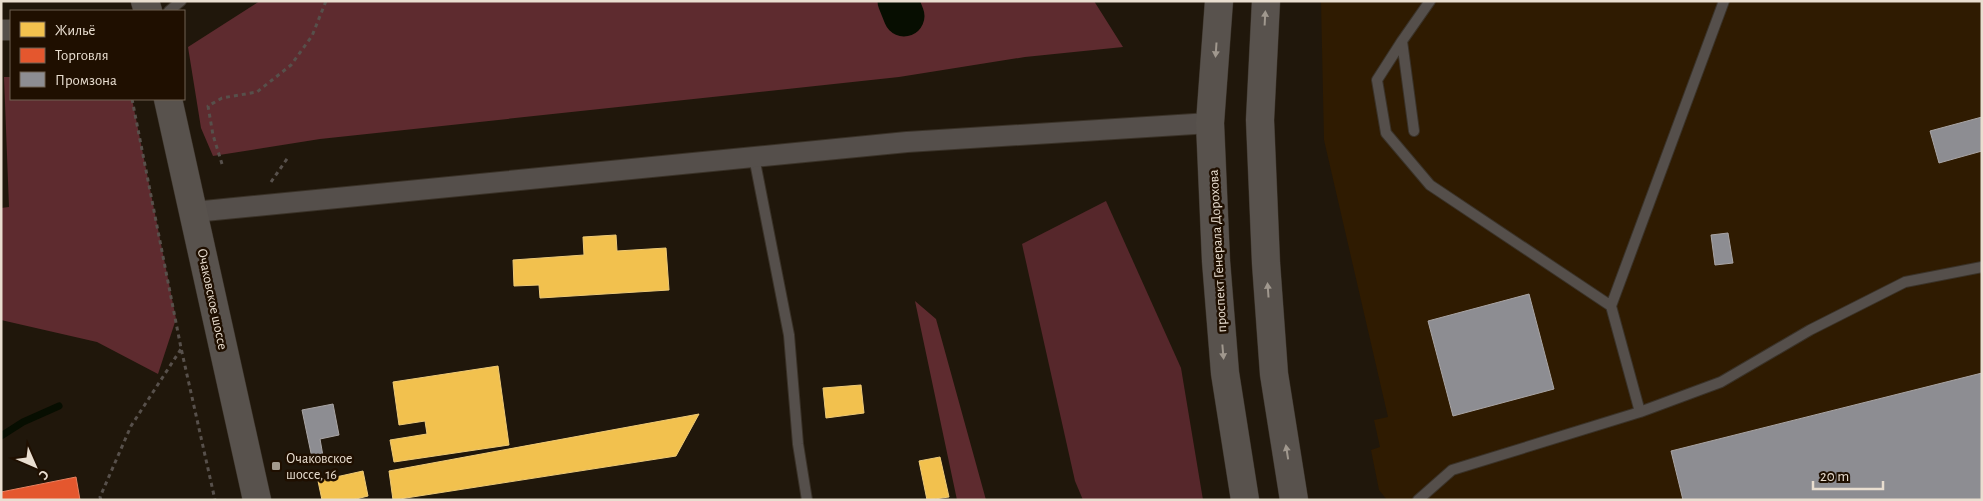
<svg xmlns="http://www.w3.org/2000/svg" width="1983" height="501" font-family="'Alegreya Sans',sans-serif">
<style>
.built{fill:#2f1b01}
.green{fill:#56272b}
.forest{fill:#5e2b2f}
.homes{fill:#f2c14e;stroke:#efca75}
.shops{fill:#e4572e;stroke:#e6805f}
.industry{fill:#8d8d92;stroke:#a9a5a5}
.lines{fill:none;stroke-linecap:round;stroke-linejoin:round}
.stream{stroke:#070e01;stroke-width:7}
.river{stroke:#070e01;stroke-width:41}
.lane-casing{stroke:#3a3228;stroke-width:12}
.street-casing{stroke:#3a3228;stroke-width:22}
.secondary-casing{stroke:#3a3228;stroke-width:29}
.path{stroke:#57504b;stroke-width:3;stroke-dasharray:4 4;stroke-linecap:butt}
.lane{stroke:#554f4b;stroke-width:10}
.street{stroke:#554f4b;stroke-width:20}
.secondary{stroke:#58524d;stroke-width:28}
.oneway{fill:#a0988e}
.poi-dot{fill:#a3988b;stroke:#1f0f00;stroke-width:2}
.labels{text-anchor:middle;stroke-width:5;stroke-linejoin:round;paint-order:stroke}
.street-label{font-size:14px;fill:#e9ded0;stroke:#1f0f00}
.poi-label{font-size:14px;fill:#e9ded0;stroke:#1f0f00;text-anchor:start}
</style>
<rect width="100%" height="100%" fill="#20170b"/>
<path class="built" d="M1321,1H1982V500H1387L1379,490L1371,450L1380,447L1374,420L1388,417L1324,140Z"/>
<path class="green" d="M1106,201L1181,368L1203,500H1083L1075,481L1022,244Z"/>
<path class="forest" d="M260,1H1094L1123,47L1025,57L899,77L320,139L213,156L201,128L188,47Z
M4,77H11V99H132L176,319L158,374L97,342L1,320V208L9,207Z
M915,301L936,319L986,500H957Z"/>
<path class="homes" d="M616,235L617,251L666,248L669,290L540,298L539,285L514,286L513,260L584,255L583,237Z
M498,366L509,445L394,462L390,440L427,434L425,421L399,425L393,382Z
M861,385L864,413L826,418L823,388Z
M699,414L676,456L393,500L389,471Z
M940,457L949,497L927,500L919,461Z
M363,471L368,496L352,500H322L318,481Z"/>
<path class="shops" d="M76,477L80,500H1V492Z"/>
<path class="industry" d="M1982,117V151L1939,163L1930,131Z
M1728,233L1733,263L1715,265L1711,235Z
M1529,294L1554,389L1453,416L1428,321Z
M1982,373V500H1683L1671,451Z
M333,404L339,435L320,439L323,456L312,458L302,410Z"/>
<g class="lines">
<path class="stream" d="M1,436L23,422L59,406"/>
<path class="river" d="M898,1L904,16"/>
<g class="lane-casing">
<path id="lane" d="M169,11L181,1
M1402,41L1377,80L1386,133L1430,185L1611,306
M1414,131L1402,41L1430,1
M754,157L789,335L798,444L807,500
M1640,412L1611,306L1724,1
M1418,500L1452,470L1640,412L1721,382L1810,330L1905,282L1982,267"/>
</g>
<g class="street-casing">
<path id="street" d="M1,30H11
M194,212L907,142L1210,123"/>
</g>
<g class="secondary-casing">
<path id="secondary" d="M145,1L148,11
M1219,1L1210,123L1216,261L1225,373L1245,500
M1266,1L1260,120L1266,263L1274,374L1294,500
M168,99L257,500"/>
</g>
<path class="path" d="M132,99L181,348L215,500
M222,164L213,135L208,106L222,98L257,92L291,65L312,36L326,1
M271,182L289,156
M101,500L100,497L131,426L181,349"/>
<use href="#lane" class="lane"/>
<use href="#street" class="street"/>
<use href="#secondary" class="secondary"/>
</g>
<defs><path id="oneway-solid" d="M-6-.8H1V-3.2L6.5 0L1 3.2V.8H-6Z" transform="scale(1.25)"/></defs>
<g class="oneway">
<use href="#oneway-solid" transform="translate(1265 18) rotate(-87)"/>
<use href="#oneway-solid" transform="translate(1216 50) rotate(94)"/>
<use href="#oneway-solid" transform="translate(1268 290) rotate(-94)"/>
<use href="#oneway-solid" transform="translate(1223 352) rotate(85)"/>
<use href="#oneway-solid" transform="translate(1287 452) rotate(-99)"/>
</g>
<rect class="poi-dot" x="271" y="461" width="10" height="10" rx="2.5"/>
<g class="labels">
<g class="street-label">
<text transform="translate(1217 251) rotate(-93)" y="5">проспект Генерала Дорохова</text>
<text transform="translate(213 299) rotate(78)" y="5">Очаковское шоссе</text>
</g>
<g class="poi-label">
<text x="286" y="463">Очаковское<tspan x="286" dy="16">шоссе, 16</tspan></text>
</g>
</g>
<rect width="1983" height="501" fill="none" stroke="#e9ded0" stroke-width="5"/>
<rect x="10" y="10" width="175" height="90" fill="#1f0f00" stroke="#706253"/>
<rect x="20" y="22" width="25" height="15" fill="#f2c14e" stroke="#706253"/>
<text x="55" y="35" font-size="15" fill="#e9ded0">Жильё</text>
<rect x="20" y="48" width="25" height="15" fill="#e4572e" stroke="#706253"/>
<text x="55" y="60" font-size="15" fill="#e9ded0">Торговля</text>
<rect x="20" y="72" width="25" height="15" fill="#8d8d92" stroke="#706253"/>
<text x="55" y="85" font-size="15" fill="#e9ded0">Промзона</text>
<g transform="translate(35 466) rotate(135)" stroke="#1f0f00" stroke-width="4" paint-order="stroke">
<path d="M0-4L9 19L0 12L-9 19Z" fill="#e9ded0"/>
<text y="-8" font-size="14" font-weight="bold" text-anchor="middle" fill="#e9ded0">С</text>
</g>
<path d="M1813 481v8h70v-8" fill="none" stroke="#e9ded0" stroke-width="2.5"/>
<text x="1820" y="481" font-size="15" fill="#e9ded0" stroke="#1f0f00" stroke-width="4" paint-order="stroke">20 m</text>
</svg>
